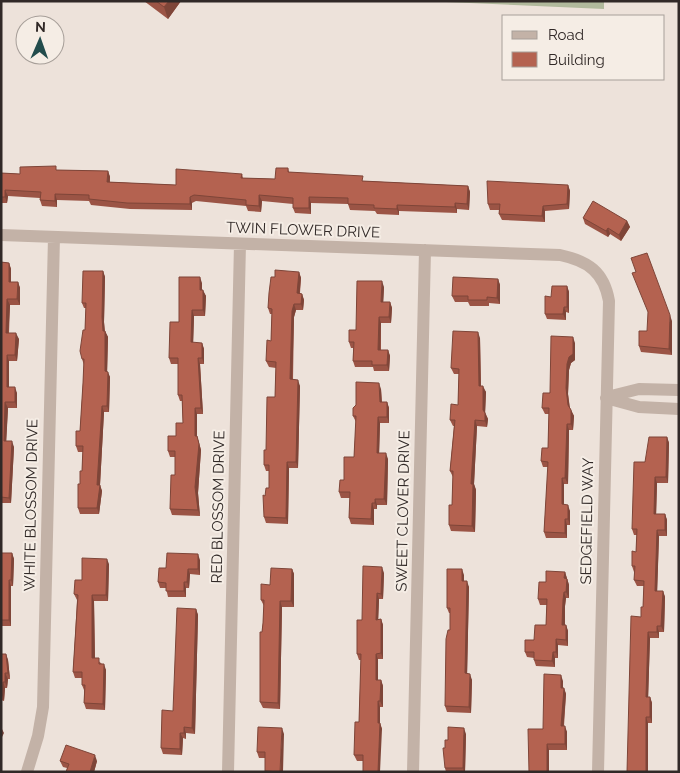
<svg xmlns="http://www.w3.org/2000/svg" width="680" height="773" font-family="Raleway,sans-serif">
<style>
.green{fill:#b1b99c}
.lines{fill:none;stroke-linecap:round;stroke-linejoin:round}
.minor{stroke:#c3b2a7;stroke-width:12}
.wall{fill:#9b5445}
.shaded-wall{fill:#7e4538}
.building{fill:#b46250;stroke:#7e4538}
.labels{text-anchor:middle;stroke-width:4;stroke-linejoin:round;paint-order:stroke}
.street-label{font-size:15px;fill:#312927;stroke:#f5ede5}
</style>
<rect width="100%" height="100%" fill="#ede2da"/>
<path class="green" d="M423,1H604V9Z"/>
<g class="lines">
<path class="minor" d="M1,235L560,255C588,261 604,272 609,301L598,772
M607,397L639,389L679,390
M606,398L639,407L679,409
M27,772L38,736L43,707L54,237
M228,772L240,244
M413,772L425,250"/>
</g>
<path class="wall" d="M144,1H181L168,19Z
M288,168L289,172L364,181L468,186L470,192L469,210L457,209V213L399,211V215L377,214L375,211L350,210L348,204L311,203V214L295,213L293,208V204L262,201L261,212L248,211L246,206L196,201L192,203V210L130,209L91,205L89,201L57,200V207L42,206L40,200V198L8,196L7,203H1V173L20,174L57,170L108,171L110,177V182L176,185L242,174L243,178L275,179Z
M568,185L570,191L569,209L545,211V222L502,220L499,214V210H490L488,204Z
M583,218L627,221L630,227L621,241L610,234L608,237L585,224Z
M1,262L9,263L11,269V282H18L20,288V305H10L9,333L19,339L17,361H9V387L17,393V408H8L6,441L14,447L11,503H1Z
M103,271L105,277L104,322L105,331L108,337L107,372L110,377L109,412H104L100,485L102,491L99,514H80L78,508L80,484L82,471L83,452H78L76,446L80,431L83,383L84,365L82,359L85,330L86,308H84L82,303Z
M299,272L301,278L300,293L302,294L304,300L303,310H296L294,317L293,380L300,386L298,468H289L288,524L266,523L264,517L265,496L269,488V471H266L264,465L275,397L276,368L269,367L266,361L271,341L272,314H270L268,308L275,277Z
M498,279L500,285V304L489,303V306H470L468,302H455L452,296Z
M202,283V290L206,296L205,316H194L193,343H202L204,349V364H200L203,414H197V436L201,450L198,493L200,516L172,515L170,509L175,475V457H170L168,451L183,423L182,401H180L178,395V364H171L169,358L179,322Z
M567,286L569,292V313L566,312V320L547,319L545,314L551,297Z
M384,287L383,302H390L392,308L391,323H381V350H388L390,356L389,371H374L373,367H355L353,361V348H351L349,342Z
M672,321V355L641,352L639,346L647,331Z
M480,338L481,386L486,392L485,412L488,419L487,427L477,426L474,484L476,490L475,532L451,531L449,525L452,505L453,477L450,471L454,426H453L450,420L458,405L459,374H454L451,368Z
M575,343V360L571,363L569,370L568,394L570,408L574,416L573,430H569L568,484H564V505L570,511V525H567V538H546L544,532L548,467H543L541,461L548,448L549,414H545L542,408Z
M381,389L382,402H387L389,408V423H380L379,453L388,459L387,505H377V509H374V525L351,524L349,518L350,498H341L339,492L344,480L354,457L356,422L353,416Z
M667,437L669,443L668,483H657L656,514H665L667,520V536H659L657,591H663L665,597L664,632H659V638H650L648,697H650L652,703V723H648V772H627L641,617L643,607L644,586H637L634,580L635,572H634L632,566L636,552L637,535H634L632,529L645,462Z
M1,553H12L14,559L13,586H11V626H2L1,654H6L8,660L10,679H8L7,688H5L4,701L1,700Z
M200,560V575L190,574L189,588H186V597H168L166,588H160L158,582L166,568Z
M109,564L108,601H94L95,658L102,664L106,670L105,710L86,709L84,703V690L82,685V678H75L73,672L77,600L74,594L82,580Z
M292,569L294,574V607H282L280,709L263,708L260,702L262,632L263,623L264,606L261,600L270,585Z
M565,572L569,585V598H566L565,606V625H566L568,631V646L558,645V658H555V667L536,666L534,660V658L527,657L525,652L546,625L547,605H540L538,599L546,582Z
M384,573L383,599H379L378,620L381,619L383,625V659H378V680H381L383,686V707H380V723L382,729L363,761H357L354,755L359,722L361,660H359L357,654L362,620Z
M464,575V581L469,587L467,674L472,680L471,713L447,712L445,706L450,630V613H449L447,608Z
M196,609L198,615L195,734L186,733V739L183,738L182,755L163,754L161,748L173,711Z
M563,681V688H564L566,694L564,726L567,732V750H549V772H529L543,729Z
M284,734L265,758H259L257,752Z
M466,734L465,772H446L445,768V748L448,740Z
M60,761H97L94,772H66L67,768L63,767Z"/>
<path class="shaded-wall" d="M169,1H181L168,19L164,7Z
M108,171L110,177L109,188L107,182Z
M568,185L570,191L569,209L567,204Z
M468,186L470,192L469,210L467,204Z
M5,190L8,196L7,203L5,197Z
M55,194L57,200V207L55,201Z
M259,195L262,201L261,212L259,206Z
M190,197L192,203V210L190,204Z
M309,197L311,203V214L309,208Z
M455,203L457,209V213L455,207Z
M397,205L399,211V215L397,209Z
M543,206L545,211V222L542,216Z
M627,221L630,227L621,241L619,235Z
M608,228L610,234L608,237L606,231Z
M9,263L11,269V288L9,282Z
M103,271L105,277L104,322L105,337L103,331L102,317Z
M299,272L301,278L299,299L297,293Z
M200,277L202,283V296L200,290Z
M498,279L500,285V304L497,298Z
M382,281L384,287L383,308L381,302Z
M18,282L20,288V305L17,299Z
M567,286L569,292V313L567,307Z
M203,290L206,296L205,316L203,310Z
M302,294L304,300L303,310L301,304Z
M7,299L10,305L8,339L6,333Z
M390,302L392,308L391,323L389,317Z
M294,304L296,310L294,317L292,385L290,379L292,311Z
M564,307L566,312V320L563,314Z
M192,310L194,316L193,348L191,342Z
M670,315L672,321V355L669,349Z
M379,317L381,323L380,356L378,350Z
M105,331L108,337L107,377L105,371Z
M478,332L480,338L481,392L479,386Z
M16,333L19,339L17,361L15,355Z
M573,337L575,343V360L571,363L569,370L568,394L570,411L568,405L566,388L567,364Z
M202,343L204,349V364L202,358Z
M388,350L390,356L389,371L387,365Z
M7,355L9,361V393L7,387Z
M198,358L200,364L203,414L201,408Z
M108,372L110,377L109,412L107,406Z
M298,380L300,386L298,468L296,462Z
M379,383L381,389L382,408L380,402Z
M483,386L486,392L485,416L483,410Z
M15,387L17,393V408L15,402Z
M5,402L8,408L6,447L4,441Z
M387,402L389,408V423L387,417Z
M102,406L104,412L100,485L102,491L99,514L97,508V485Z
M195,408L197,414V436L201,450L198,493L200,516L198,510L195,487Z
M571,410L574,416L573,430L571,424Z
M485,413L488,419L487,427L485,421Z
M378,417L380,423L379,458L377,453Z
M475,420L477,426L474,484L476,490L475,532L472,526L471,484Z
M567,424L569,430L568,484L565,478Z
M667,437L669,443L668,483L666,477Z
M12,441L14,447L11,503L9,498Z
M386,453L388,459L387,505L384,499Z
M287,462L289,468L288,524L286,518Z
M655,477L657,483L656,520L654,514Z
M562,478L564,484V510L562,504Z
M375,499L377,505V509L375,503Z
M372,503L374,509V525L371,519Z
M568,505L570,511V525L568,519Z
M665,514L667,520V536L665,530Z
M565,519L567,525V538L565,533Z
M657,530L659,536L657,597L655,591Z
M12,553L14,559L13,586L11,580Z
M198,554L200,560V575L198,569Z
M107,559L109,564L108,601L106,595Z
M382,567L384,573L383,599L381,594Z
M188,569L190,574L189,588L187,582Z
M292,569L294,574V607L291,601Z
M462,569L464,575V587L462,581Z
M565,572L569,585V598L566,592L564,578Z
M9,580L11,586V626L9,620Z
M467,581L469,587L467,679L465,673Z
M184,582L186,588V597L184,591Z
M663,591L665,597L664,632L661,626Z
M564,592L566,598L565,606V631L562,625L563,600Z
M377,593L379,599L378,626L376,620Z
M92,595L94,601L95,664L92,658Z
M280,601L282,607L280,709L278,703Z
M196,609L198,615L195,734L192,728Z
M381,619L383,625V659L381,653Z
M1,624L2,626L1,659Z
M566,625L568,631V646L566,640Z
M657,626L659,632V638L657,632Z
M648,632L650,638L648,703L646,697Z
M556,639L558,645V658L556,652Z
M553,652L555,658V667L552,661Z
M6,654L8,660L10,679L8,673Z
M376,654L378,659V686L376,680Z
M104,664L106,670L105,710L103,704Z
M5,673L8,679L7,688L5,682Z
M470,674L472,680L471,713L469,707Z
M561,675L563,681V694L561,688Z
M381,680L383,686V707L380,701Z
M3,682L5,688L4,701L2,695Z
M564,688L566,694L563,732L561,726Z
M650,697L652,703V723L650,717Z
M378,701L380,707V723L382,729L380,772H378Z
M646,717L648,723V772H646Z
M565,726L567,732V750L565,744Z
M1,727L4,733L1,739Z
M184,727L186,733V739L184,733Z
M282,728L284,734L283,772H280Z
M464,728L466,734L465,772H464L463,768Z
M180,733L183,738L182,755L180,749Z
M547,744L549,750V772H547Z
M95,755L97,761L94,772H90Z"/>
<path class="building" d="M156,1H169L164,7Z
M56,166V170L108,171L107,182L176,185V169L242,174L241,178L275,179L276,168H288V172L363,176L362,181L468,186L467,204L455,203V207L397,205V209L374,208V205L348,204V198L309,197V208H293V198L259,195V206L246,205V200L194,195L190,197V204L127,203L89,199V195L55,194V201L40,200L41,192L5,190V197H1V173L20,174V167Z
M487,181L568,185L567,204L543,206L542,216L499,214L500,204H488Z
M593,201L627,221L619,235L608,228L606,231L583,218Z
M647,253L670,315L669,349L639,346V331H647L648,312L632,273L636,272L631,258Z
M1,262L9,263V282H18L17,299H7L6,333H16L15,355H7V387H15V402H5L4,441H12L9,498L1,497Z
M275,270L299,272L297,293L302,294L301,304H294L292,311L290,379L298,380L296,462H287L286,518L264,517L263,495L265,496L266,488H269V465H264V450H266L267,397H275L276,362L266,361L267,340L271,341L272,309L268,308L269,293L271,277H275Z
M83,271H103L102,317L103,331H105V371L108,372L107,406H102L97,485H100L97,508H78V484H80V471H82L83,446H76V431H80L83,383L84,359H82L80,351L83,330H85L86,303H82Z
M179,277H200V290H203V310H192L191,342L202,343V358H198L201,408H195V436H197L199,444L195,487L198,510L170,509L171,475H175V451H168V436H176V423H183L182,395H178V358H169L170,322H179Z
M453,277L498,279L497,298L487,297V300H468V296H452Z
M357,281H382L381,302H390L389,317H379L378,350H388L387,365H372V361H353L354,342H349V330H356Z
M552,286H567V307H564L563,314H545V296L551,297Z
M453,331L478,332L479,386H483V410L485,413V421L475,420L471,484H473L472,526L449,525V505H452L453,471H450L455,420H450L451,404L458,405L459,369L451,368Z
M551,336L573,337V354L569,357L567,364L566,388L568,405L571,410V424H567L565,478H562V504L568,505V519H565V533L544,532L548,462L541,461L542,448H548L549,408H542L543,393H550Z
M356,382L379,383L380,402H387V417H378L377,453H386L384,499H375V503H372L371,519L349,518L350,492H339L340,480H344V457H354L356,416H353V408L356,405Z
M649,437H667L666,477H655L654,514H665V530H657L655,591H663L661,626H657V632H648L646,697H650V717H646V772H627L631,616L641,617V607H643L644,581L634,580L635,566H632V551L636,552L637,529H632L634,462H645Z
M1,553H12L11,580H9V620H1Z
M167,553L198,554V569H188L187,582H184V591H166V583L158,582L159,568H166Z
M82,558L107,559L106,595H92V658H99V664H104L103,704L84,703L85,685H82V672H73L78,595L74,594L75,580H82Z
M363,566L382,567L381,594L377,593L376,620L381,619V653L376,654V680H381L380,701H378V723H380L378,772H363V755H354L355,722H359L361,654H357V620H362Z
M271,568L292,569L291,601H280L278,703L260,702V632H262L263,623L264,600H261V584L270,585Z
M447,569H462V581H467L465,673L470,674L469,707L445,706L446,639L448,630H450V608H447Z
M546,571L565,572L564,578L567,579L566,592H564L563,600L562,625H566V640L556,639V652H553L552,661L534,660V652H525V640H534L535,625H546L547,599H538L539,582H546Z
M177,608L196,609L192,728L184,727V733H180V749L161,748L162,710L173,711Z
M1,654H6L8,673H5V682H3L2,695H1Z
M544,674L561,675V688H564L561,726H565V744H547V772H529L528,729H543Z
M258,727L282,728L280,772L265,771V752H257Z
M448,727L464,728L463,768H445L443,748H445V740H448Z
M66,745L95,755L90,772H66L69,764L60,761Z"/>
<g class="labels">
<g class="street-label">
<text transform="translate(303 230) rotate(2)" y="5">TWIN FLOWER DRIVE</text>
<text transform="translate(31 505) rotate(-89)" y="5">WHITE BLOSSOM DRIVE</text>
<text transform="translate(218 507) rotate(-89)" y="5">RED BLOSSOM DRIVE</text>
<text transform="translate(403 511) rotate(-89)" y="5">SWEET CLOVER DRIVE</text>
<text transform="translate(587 521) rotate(-89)" y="5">SEDGEFIELD WAY</text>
</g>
</g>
<rect width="680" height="773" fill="none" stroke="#312927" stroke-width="5"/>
<rect x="502" y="15" width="162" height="65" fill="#f5ede5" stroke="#a79f99"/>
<rect x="512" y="31" width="25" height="8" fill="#c3b2a7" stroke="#a79f99"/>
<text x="548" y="40" font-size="15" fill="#312927">Road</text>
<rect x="512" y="52" width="25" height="15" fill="#b46250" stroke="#a79f99"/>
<text x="548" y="65" font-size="15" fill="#312927">Building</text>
<g transform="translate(40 40) rotate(2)"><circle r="24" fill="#f5ede5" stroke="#a79f99"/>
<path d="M0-4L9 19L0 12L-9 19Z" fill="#224c4c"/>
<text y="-8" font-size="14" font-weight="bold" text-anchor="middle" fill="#312927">N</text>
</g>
</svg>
